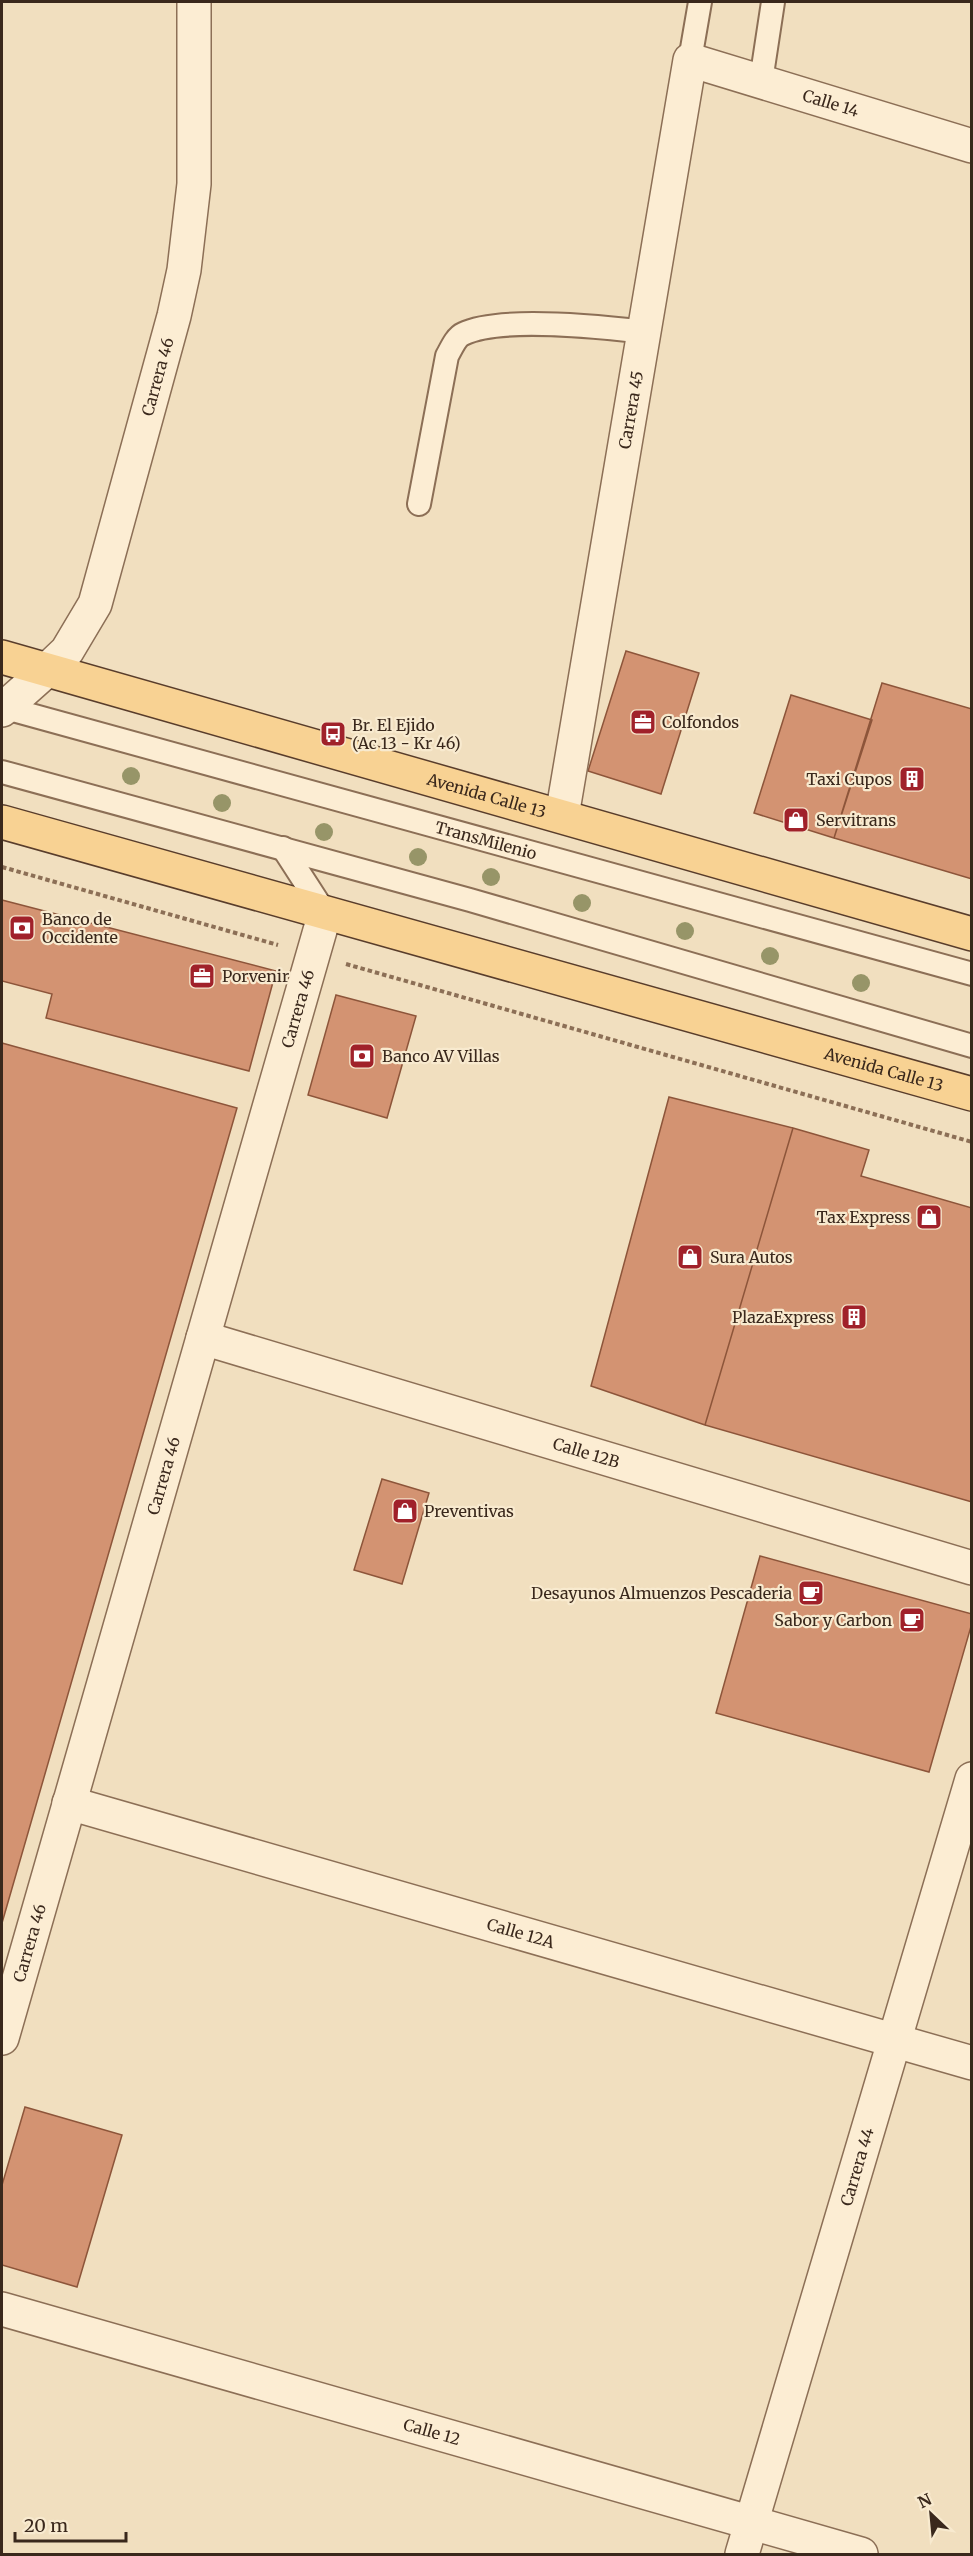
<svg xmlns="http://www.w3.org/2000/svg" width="973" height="2556" font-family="Merriweather,serif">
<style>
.building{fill:#d39372;stroke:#8d553a;stroke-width:1.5}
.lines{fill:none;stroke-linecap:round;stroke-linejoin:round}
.service-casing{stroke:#8c6f56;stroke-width:26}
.minor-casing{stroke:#8c6f56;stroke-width:36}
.tertiary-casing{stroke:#8c6f56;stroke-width:36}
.primary-casing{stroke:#593d2b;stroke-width:36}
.path{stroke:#8c6f56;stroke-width:4;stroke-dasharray:4.5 3;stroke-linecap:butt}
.service{stroke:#fcedd3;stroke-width:22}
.minor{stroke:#fcedd3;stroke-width:33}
.tertiary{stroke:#fcedd3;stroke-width:33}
.primary{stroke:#f8d293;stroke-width:33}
.tree{fill:#979568}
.labels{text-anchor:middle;stroke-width:4.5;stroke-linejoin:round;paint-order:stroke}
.street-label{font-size:16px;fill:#3a281c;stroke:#f8eacf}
.poi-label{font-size:16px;fill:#3a281c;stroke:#f8eacf;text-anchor:start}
</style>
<rect width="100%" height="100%" fill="#f1dfbf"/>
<path class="building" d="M626,651L699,673L661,794L588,771Z
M882,683L972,709V879L834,838Z
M791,695L872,720L834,838L754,813Z
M2,900L276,971L249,1071L46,1018L52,994L2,981Z
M336,995L416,1016L387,1118L308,1095Z
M2,1043L237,1108L2,1923Z
M669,1097L793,1128L705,1425L591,1386Z
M793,1128L869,1150L861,1176L972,1208V1502L705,1425Z
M382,1479L429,1493L402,1584L354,1570Z
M760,1556L972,1614V1623L929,1772L716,1713Z
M25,2107L122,2135L77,2287L2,2265V2185Z"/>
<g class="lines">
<g class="service-casing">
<g id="service">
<path d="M690,60L700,2"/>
<path d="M761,81L773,2"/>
<path d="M419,504L447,356C451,349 456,337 463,334C499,316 602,327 644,332"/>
<path id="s1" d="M2,707L972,974"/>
<path d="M2,772L470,900L972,1046"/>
<path d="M283,848L325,913"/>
</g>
</g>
<g class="minor-casing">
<g id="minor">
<path id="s2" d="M47,670L67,651L95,604L174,316L184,270L194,184V2"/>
<path id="s3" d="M562,816L690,60L972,146"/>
<path id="s4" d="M203,1338L972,1568"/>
<path id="s5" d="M69,1803L972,2063"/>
<path id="s6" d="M2,2038L325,913"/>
<path id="s7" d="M742,2554L972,1779"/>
</g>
</g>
<g class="tertiary-casing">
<g id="tertiary">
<path d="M2,710L47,670"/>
<path id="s8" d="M2,2309L861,2554"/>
</g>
</g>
<g class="primary-casing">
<g id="primary">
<path id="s9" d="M2,657L972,934"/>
<path id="s10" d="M2,822L972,1094"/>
</g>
</g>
<path class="path" d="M2,867L278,945
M346,964L972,1142"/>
<use href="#service" class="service"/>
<use href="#minor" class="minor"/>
<use href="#tertiary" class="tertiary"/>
<use href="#primary" class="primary"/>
</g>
<g class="tree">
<circle cx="131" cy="776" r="9"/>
<circle cx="222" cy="803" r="9"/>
<circle cx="324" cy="832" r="9"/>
<circle cx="418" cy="857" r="9"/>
<circle cx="491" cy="877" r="9"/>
<circle cx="582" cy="903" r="9"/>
<circle cx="685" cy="931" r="9"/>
<circle cx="770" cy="956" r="9"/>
<circle cx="861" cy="983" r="9"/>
</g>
<defs>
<g id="office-square" transform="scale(1.35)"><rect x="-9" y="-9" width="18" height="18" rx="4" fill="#a0212a" stroke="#f8eacf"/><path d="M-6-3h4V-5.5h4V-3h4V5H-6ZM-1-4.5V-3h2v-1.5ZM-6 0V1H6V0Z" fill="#fff"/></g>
<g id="bus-square" transform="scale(1.35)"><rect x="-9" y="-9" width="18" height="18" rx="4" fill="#a0212a" stroke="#f8eacf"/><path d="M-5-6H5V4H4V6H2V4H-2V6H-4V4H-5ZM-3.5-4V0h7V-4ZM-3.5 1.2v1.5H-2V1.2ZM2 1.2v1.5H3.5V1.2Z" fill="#fff"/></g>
<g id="building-square" transform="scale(1.35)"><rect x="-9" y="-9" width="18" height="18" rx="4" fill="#a0212a" stroke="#f8eacf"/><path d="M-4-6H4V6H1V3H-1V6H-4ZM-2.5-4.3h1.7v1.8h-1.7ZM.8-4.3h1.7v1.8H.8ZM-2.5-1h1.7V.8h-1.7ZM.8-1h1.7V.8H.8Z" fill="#fff"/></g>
<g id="shop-square" transform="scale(1.35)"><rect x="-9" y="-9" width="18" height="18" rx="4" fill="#a0212a" stroke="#f8eacf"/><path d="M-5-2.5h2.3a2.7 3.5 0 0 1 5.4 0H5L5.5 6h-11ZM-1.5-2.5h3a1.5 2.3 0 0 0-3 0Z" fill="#fff"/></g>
<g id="bank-square" transform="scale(1.35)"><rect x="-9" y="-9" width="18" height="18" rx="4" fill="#a0212a" stroke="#f8eacf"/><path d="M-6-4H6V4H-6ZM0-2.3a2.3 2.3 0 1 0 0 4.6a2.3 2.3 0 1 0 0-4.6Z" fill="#fff"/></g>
<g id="cafe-square" transform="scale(1.35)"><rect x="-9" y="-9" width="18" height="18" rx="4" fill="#a0212a" stroke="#f8eacf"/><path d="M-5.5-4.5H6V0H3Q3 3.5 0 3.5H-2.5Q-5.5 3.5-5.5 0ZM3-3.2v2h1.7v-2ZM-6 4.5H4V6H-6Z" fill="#fff"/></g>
</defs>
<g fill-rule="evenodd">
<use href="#office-square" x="643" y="722"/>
<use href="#bus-square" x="333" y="734"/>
<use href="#building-square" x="912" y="779"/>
<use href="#shop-square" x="796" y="820"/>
<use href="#bank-square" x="22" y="928"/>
<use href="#office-square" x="202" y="976"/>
<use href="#bank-square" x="362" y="1056"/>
<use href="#shop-square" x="929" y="1217"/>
<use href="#shop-square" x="690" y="1257"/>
<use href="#building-square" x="854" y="1317"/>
<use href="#shop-square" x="405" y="1511"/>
<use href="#cafe-square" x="811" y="1593"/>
<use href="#cafe-square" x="912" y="1620"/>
</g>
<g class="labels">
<g class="street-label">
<text dy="6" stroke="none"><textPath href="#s3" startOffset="914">Calle 14</textPath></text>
<text dy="6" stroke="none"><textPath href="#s2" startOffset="318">Carrera 46</textPath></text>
<text dy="6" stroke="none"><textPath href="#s3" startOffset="412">Carrera 45</textPath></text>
<text dy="6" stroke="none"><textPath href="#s9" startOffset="504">Avenida Calle 13</textPath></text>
<text dy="6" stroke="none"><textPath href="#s1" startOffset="502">TransMilenio</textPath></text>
<text dy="6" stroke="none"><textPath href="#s6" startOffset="1071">Carrera 46</textPath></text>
<text dy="6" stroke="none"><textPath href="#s10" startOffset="916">Avenida Calle 13</textPath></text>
<text dy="6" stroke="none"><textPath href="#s4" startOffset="400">Calle 12B</textPath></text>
<text dy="6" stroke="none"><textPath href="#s6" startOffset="585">Carrera 46</textPath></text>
<text dy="6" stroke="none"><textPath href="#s5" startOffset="470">Calle 12A</textPath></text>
<text dy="6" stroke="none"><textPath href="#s6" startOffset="99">Carrera 46</textPath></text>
<text dy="6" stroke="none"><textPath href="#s7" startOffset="404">Carrera 44</textPath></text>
<text dy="6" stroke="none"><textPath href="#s8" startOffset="447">Calle 12</textPath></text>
</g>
<g class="poi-label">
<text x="662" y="728">Colfondos</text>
<text x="352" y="731">Br. El Ejido<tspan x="352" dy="18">(Ac 13 - Kr 46)</tspan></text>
<text x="892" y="785" text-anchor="end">Taxi Cupos</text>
<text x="816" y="826">Servitrans</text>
<text x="42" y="925">Banco de<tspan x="42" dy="18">Occidente</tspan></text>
<text x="222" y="982">Porvenir</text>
<text x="382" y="1062">Banco AV Villas</text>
<text x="910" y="1223" text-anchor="end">Tax Express</text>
<text x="710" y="1263">Sura Autos</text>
<text x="834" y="1323" text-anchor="end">PlazaExpress</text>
<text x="424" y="1517">Preventivas</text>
<text x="792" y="1599" text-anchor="end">Desayunos Almuenzos Pescaderia</text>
<text x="892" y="1626" text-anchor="end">Sabor y Carbon</text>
</g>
</g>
<rect width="973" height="2556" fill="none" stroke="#3a281c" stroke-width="6"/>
<g transform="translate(931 2514) rotate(334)" stroke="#f8eacf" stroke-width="4.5" paint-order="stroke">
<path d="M0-4.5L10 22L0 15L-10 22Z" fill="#3a281c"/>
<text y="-9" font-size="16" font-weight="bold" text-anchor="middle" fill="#3a281c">N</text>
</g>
<path d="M15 2532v9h111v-9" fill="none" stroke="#3a281c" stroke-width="3"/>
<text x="24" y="2532" font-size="18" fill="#3a281c" stroke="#f8eacf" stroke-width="4.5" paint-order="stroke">20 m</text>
</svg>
